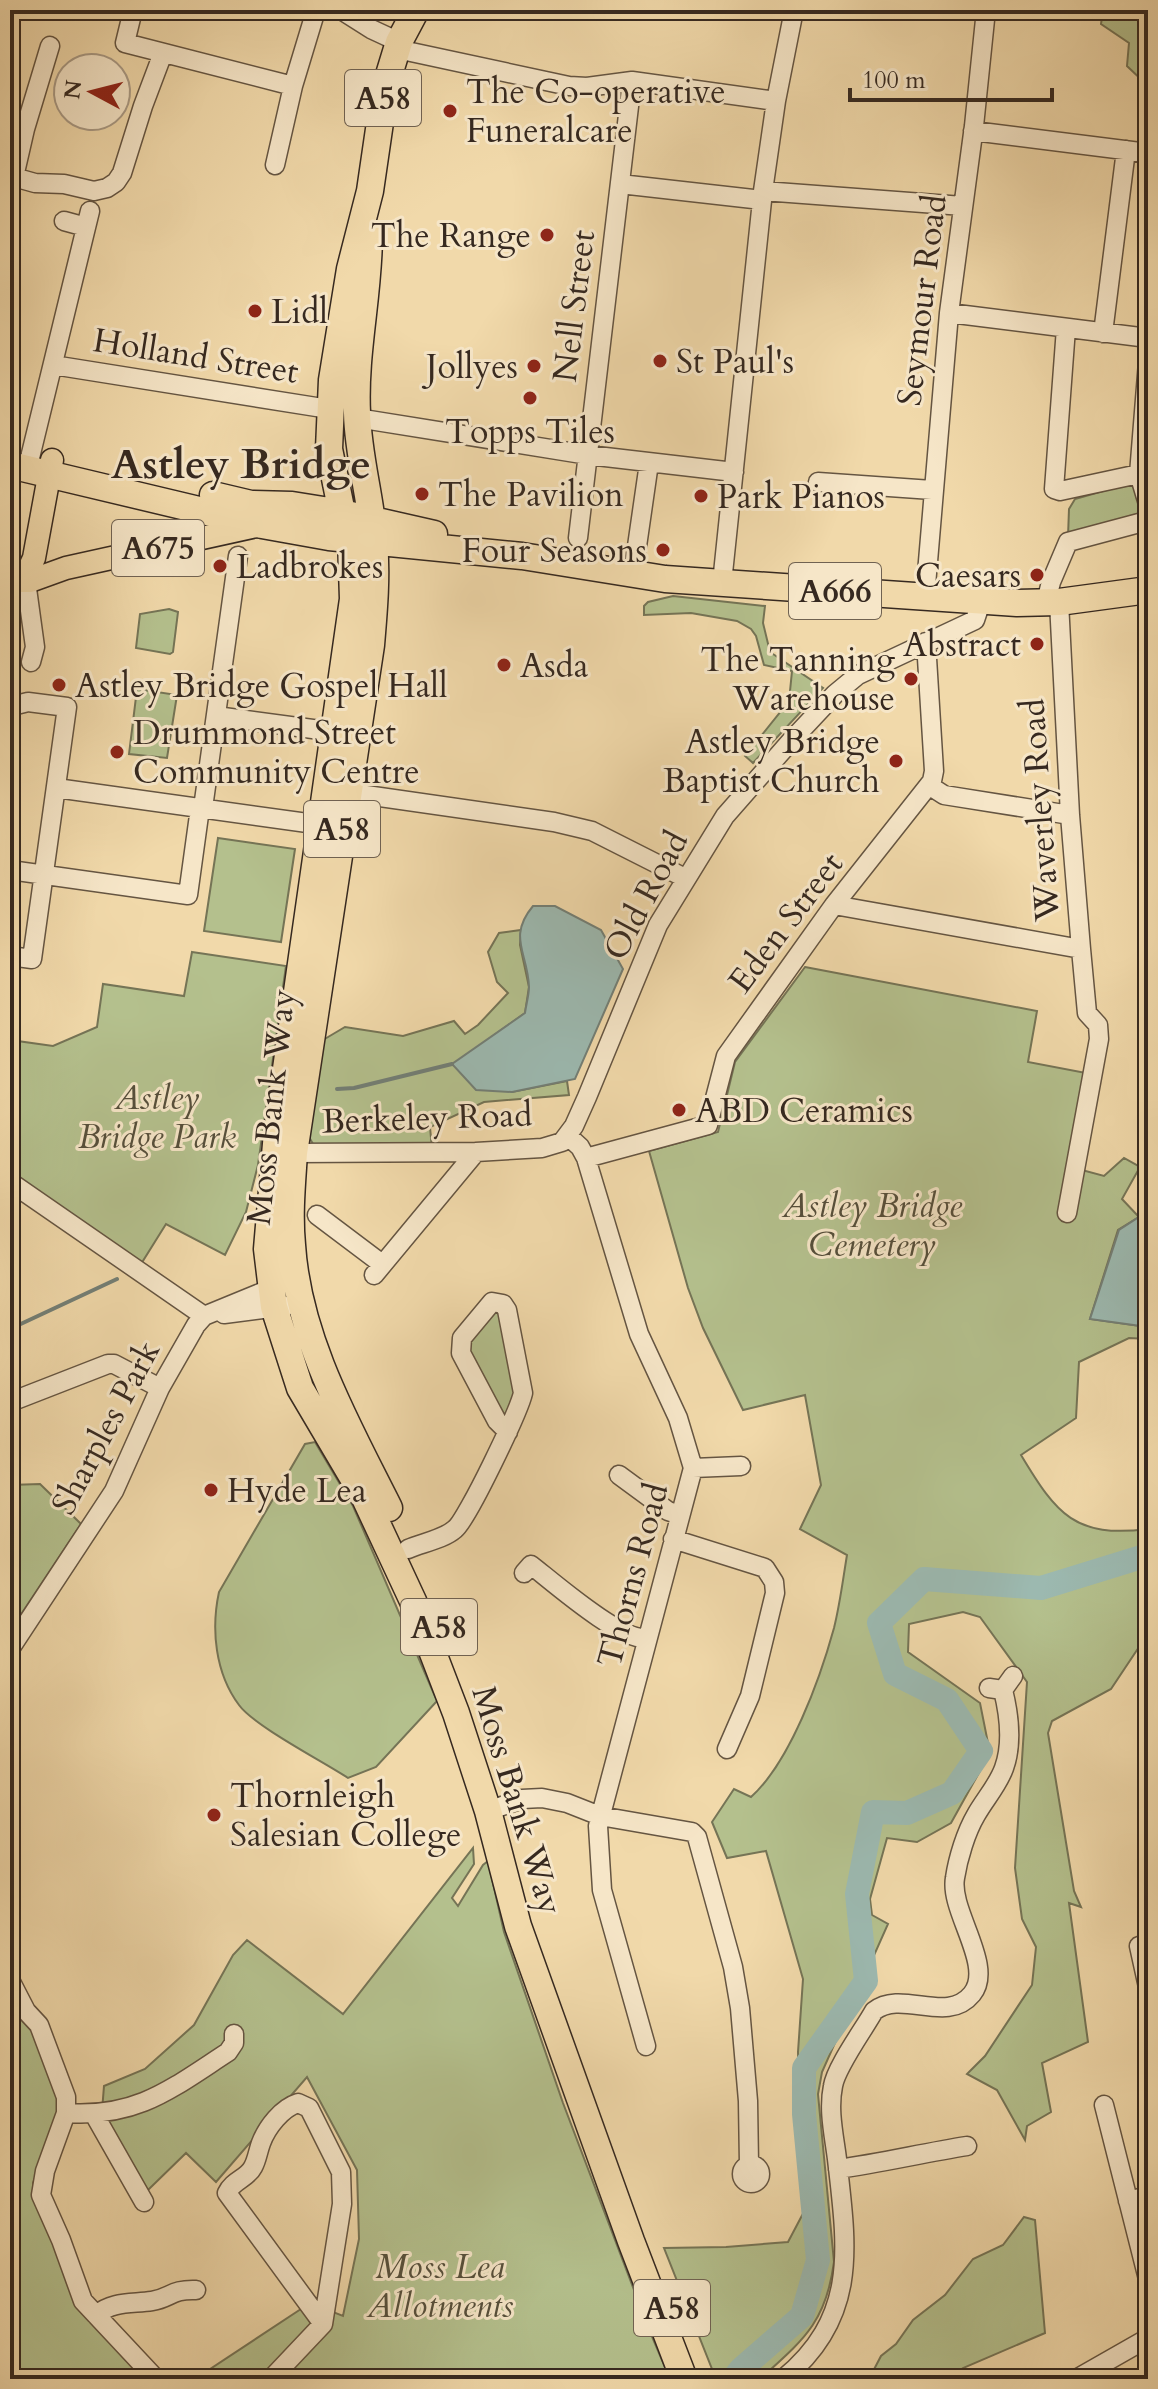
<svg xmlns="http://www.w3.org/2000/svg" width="1158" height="2389" font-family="Cardo,serif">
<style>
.green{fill:#b4c08d;stroke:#757456;stroke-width:2}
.water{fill:#9cb9b0;stroke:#737f76;stroke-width:2}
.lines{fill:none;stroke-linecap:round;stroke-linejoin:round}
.stream{stroke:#737f76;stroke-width:4}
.river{stroke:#9cb9b0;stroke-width:24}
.minor-casing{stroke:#655542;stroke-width:21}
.major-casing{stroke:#362920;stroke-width:25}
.highway-casing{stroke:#362920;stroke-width:29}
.minor{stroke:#f6e6c8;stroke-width:18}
.major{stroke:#f1d9aa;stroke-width:22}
.highway{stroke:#f1d9aa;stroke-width:26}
.poi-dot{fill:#8f2418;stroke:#f6e6c8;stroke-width:3}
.labels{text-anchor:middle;stroke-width:6;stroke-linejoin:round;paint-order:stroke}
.shield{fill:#f6e6c8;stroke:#706252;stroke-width:2}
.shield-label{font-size:32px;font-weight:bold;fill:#362920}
.poi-label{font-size:34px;fill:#362920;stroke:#f6e6c8;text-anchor:start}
.street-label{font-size:34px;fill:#362920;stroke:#f6e6c8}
.park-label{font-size:34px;font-style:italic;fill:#564f3b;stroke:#f6e6c8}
.district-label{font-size:42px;font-weight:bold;fill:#362920;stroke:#f6e6c8}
</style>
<rect width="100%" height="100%" fill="#f1d9aa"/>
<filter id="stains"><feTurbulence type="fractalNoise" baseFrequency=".0025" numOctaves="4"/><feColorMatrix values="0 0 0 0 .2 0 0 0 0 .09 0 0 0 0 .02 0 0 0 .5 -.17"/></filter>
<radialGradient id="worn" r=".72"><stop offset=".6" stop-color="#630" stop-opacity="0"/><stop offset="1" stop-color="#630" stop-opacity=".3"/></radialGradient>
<path class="green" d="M1103,10H1148V86L1127,66L1129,43L1101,24Z
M1135,482L1142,512L1133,519L1068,537L1069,509L1075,499Z
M673,596L765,606L763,623L770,652L823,688L753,763L745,756L789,701L792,671L764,665L756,636L751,629L737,621L691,613L644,615V606L648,602Z
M169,609L178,612L173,652L170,654L136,648L140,614Z
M137,689L177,695L167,758L129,754Z
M218,838L295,849L281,942L204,931Z
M521,930L520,945L529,987L525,1013L453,1065L512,1092L567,1081L569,1095L484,1102L430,1127L432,1149L313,1144L309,1137L323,1040L345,1027L403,1036L454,1021L465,1034L478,1025L508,993L497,982L488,952L499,933Z
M192,952L286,966L258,1165L246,1212L225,1255L166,1224L141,1264L10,1174V1040L53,1046L97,1027L103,984L184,996Z
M805,967L1037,1011L1028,1062L1086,1073L1067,1166L1104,1176L1124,1158L1140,1167L1122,1199L1139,1217L1118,1230L1090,1319L1148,1327V1339L1129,1338L1079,1362L1076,1418L1021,1455C1057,1515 1075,1538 1148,1529V1642L1139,1647L1111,1689L1052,1721L1048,1733L1074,1891L1081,1907L1069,1903L1088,2042L1042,2063L1051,2112L1027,2126L1025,2140L997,2090L967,2074L985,2056L1032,1985L1036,1947L1022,1919L1015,1868L1027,1682L980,1617L963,1612L909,1624L908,1652L980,1703L990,1753L951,1823L917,1842L887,1838L870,1899L872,1915L888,1924L822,2072L818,2094L834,2262C826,2323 803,2340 760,2379H716L664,2248L726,2247L788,2242L807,2206L799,2119L798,2052L803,1979L766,1851L727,1858L712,1822L734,1789L751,1797C790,1762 820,1679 834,1628C840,1604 843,1579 847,1555L800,1529L821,1485L805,1395L743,1410L703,1328L688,1288L649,1151L718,1132L735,1062Z
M494,1308L499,1309L516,1394L508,1414L503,1416L466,1346Z
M315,1442L353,1506L437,1701L376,1767L348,1778C324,1762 254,1726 239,1705C215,1673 211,1629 219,1592L305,1444Z
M40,1484L81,1524L10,1631V1485Z
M473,1848L474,1864L452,1898L458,1906L483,1865L488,1861L504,1932L563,2103L650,2332L670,2379H195L310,2303L343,2316L359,2239L357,2170L307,2077L216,2182L186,2153L146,2192L101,2124L104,2086L145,2069L194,2025L233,1955L247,1940L343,2014Z
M10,1980L39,2025L62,2113L33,2183L35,2199L83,2301L156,2379H10Z
M1024,2217L1035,2220L1045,2333L963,2368L949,2379H869L881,2356L896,2344L913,2320L945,2295L973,2259L1003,2245Z"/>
<path class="water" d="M533,906H555L601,930L623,969L575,1079L512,1092L476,1090L452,1064L525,1013C526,1005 529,995 529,987C528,953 507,937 533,906Z
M1139,1217L1148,1221V1327L1090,1319L1119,1230Z"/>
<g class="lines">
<path class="stream" d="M337,1089L354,1088L452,1064
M10,1329L117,1279"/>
<path class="river" d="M733,2379L741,2369L802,2316L818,2260L804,2114V2068L866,1981L857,1894L873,1812L907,1813L952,1793L981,1751L947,1700L895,1674L879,1623L924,1579L1041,1588L1148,1555"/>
<g class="minor-casing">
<path id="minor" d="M133,10L125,43L293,86
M341,10L371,29L399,42
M397,49L569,86L587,87L632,81L776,101
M973,131L1148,153
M275,165L293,86L316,10
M10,176L35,183L64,184L94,191L107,188L116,182L122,173L143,106L163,53
M14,177L25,129L50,46
M620,184L762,200
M763,191L963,206
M64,221L86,227
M949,313L1148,338
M1066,328L1054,489L1060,491L1148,472
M1103,333L1126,150
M1148,362L1139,474L1148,504
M53,365L329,409
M357,418L588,455L734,472
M27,470L90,211
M818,482L932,490
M578,538L632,81
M25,574L35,647L31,662
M633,574L649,463
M722,583L763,191L776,101L794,10
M925,597L949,313L974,126L986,10
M1046,602L1051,582L1068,542L1143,522L1148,516
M1059,602L1070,815L1081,949L1087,1013L1098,1025L1099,1039L1067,1213
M216,716L335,732
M930,786L944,795L1070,815
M56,788L322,825
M338,791L554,822L592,831L685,878
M203,808L238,556
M10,870L188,895L200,808
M834,905L1081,949
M10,956L32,959L67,707L28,702L16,705
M568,1136L580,1147L586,1158L639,1334L678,1418L693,1468L598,1826L602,1890L646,2046
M294,1153L476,1152L542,1148L562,1142L574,1126L587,1097L658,925L725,816L790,742L835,694L858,675L975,620L981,602
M586,1158L708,1125L726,1056L834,905L932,781L934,771L926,642
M10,1182L204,1316
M317,1215L382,1264
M374,1275L476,1152
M224,1314L286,1306
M13,1401L108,1364H114L160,1388
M693,1468L741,1466
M619,1475L668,1511L680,1515
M673,1539L765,1568L774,1582L775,1593L750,1696L727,1749
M408,1549C422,1543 444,1539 455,1529C467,1520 519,1411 523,1393L507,1310L503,1304L492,1302L462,1338L461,1353L497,1421L508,1432
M524,1573L531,1565C553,1582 621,1642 647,1638
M10,1649L114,1491L160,1388L196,1325L204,1316L282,1284
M989,1688L1003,1690L1013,1676
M488,1811L522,1799L542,1798L567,1803L600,1816L692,1832L697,1837L733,1967L740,2008L748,2101L749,2165
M1139,1946L1148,1987
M10,1980L26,2011L39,2025L66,2097V2113L45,2171L41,2195L61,2240L83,2301L156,2379
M1104,2105L1148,2279
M66,2113C137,2118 171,2089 228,2052L234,2043V2034
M94,2114L144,2202
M742 2174a9 9 0 1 1 18 0a9 9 0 1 1-18 0Z
M838,2169C881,2163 923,2153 967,2146
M1128,2201L1148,2196
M96,2315C113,2301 131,2304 152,2301C171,2298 171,2289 196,2290
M271,2379L323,2324L342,2204L341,2172L309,2108L298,2103C282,2108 267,2127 261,2143C258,2151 257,2160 253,2167C247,2179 233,2180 227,2193L323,2324
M783,2379C859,2317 847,2247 837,2159C834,2135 828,2110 833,2086C836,2067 864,2029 874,2011C902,1989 947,2025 972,1994C995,1966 949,1911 955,1878C958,1858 966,1832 976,1815C985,1799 998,1785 1004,1768C1013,1743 1009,1714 1003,1690
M1076,2379L1148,2338"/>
</g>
<g class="major-casing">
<path id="major" d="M10,580L28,571L34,558L52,460
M10,581H30L66,568L261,525"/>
</g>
<g class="highway-casing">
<path id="highway" d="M416,10L399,42L385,88L370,191L350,269L332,380L329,449L342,513L351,538L353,599L277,1132L267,1249L274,1307L300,1388L365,1498L413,1601L456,1713L488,1811L518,1926L631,2241L684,2379
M369,235C369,295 354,353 357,413C358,456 371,498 374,541C377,576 374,610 371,645L294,1153C292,1184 289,1214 292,1245C298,1339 348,1426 389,1508
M10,465L262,525L329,537L522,556L665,579L1017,603L1059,602L1148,590
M213,495L251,504L292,505L342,513L434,534"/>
</g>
<use href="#minor" class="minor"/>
<use href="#major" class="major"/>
<use href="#highway" class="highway"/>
</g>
<g class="poi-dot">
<circle cx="450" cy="111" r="8"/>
<circle cx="547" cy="235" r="8"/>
<circle cx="255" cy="311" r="8"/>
<circle cx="660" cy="361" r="8"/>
<circle cx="534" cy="366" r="8"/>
<circle cx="530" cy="398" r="8"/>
<circle cx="422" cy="494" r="8"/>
<circle cx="701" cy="496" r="8"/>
<circle cx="663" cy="550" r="8"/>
<circle cx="220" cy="566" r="8"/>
<circle cx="1037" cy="575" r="8"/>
<circle cx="1037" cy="644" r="8"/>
<circle cx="504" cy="665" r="8"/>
<circle cx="911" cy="679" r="8"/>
<circle cx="59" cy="685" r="8"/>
<circle cx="117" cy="752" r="8"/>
<circle cx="896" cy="761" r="8"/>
<circle cx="679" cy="1110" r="8"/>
<circle cx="211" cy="1490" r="8"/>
<circle cx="214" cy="1815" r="8"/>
</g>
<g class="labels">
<g class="shield">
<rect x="345" y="70" width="76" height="56" rx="6"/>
<rect x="112" y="520" width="92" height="56" rx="6"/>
<rect x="789" y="563" width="92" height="56" rx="6"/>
<rect x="304" y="801" width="76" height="56" rx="6"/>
<rect x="401" y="1599" width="76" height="56" rx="6"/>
<rect x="634" y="2280" width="76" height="56" rx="6"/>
</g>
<g class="shield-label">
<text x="383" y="109">A58</text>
<text x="158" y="559">A675</text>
<text x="835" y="602">A666</text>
<text x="342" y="840">A58</text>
<text x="439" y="1638">A58</text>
<text x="672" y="2319">A58</text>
</g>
<g class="poi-label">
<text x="466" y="103">The Co-operative<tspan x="466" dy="39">Funeralcare</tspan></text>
<text x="531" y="247" text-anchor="end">The Range</text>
<text x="271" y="323">Lidl</text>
<text x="676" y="373">St Paul's</text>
<text x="518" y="378" text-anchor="end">Jollyes</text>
<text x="530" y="443" text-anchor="middle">Topps Tiles</text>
<text x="438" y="506">The Pavilion</text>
<text x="717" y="508">Park Pianos</text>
<text x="647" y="562" text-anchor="end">Four Seasons</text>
<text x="236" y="578">Ladbrokes</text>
<text x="1021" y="587" text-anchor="end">Caesars</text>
<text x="1021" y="656" text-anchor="end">Abstract</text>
<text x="895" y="671" text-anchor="end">The Tanning<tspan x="895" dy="39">Warehouse</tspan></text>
<text x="520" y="677">Asda</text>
<text x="75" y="697">Astley Bridge Gospel Hall</text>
<text x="133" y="744">Drummond Street<tspan x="133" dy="39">Community Centre</tspan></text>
<text x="880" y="753" text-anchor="end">Astley Bridge<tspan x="880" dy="39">Baptist Church</tspan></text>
<text x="695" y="1122">ABD Ceramics</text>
<text x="227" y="1502">Hyde Lea</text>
<text x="230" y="1807">Thornleigh<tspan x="230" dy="39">Salesian College</tspan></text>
</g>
<g class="street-label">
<text transform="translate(921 300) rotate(-83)" y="12">Seymour Road</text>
<text transform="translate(573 306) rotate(-83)" y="12">Nell Street</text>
<text transform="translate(196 355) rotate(9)" y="12">Holland Street</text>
<text transform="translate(1039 810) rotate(-94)" y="12">Waverley Road</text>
<text transform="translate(645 895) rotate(-62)" y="12">Old Road</text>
<text transform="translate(785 922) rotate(-53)" y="12">Eden Street</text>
<text transform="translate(270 1107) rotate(-84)" y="12">Moss Bank Way</text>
<text transform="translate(427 1117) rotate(-2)" y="12">Berkeley Road</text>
<text transform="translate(105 1427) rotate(-62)" y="12">Sharples Park</text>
<text transform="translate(632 1575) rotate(-75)" y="12">Thorns Road</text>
<text transform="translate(518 1800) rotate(73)" y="12">Moss Bank Way</text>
</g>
<g class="park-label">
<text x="157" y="1109">Astley<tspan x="157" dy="39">Bridge Park</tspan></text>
<text x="872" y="1217">Astley Bridge<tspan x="872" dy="39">Cemetery</tspan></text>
<text x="440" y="2278">Moss Lea<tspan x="440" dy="39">Allotments</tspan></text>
</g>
<g class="district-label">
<text x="241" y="478">Astley Bridge</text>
</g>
</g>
<rect width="1158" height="2389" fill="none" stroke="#f1d9aa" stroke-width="40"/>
<rect x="12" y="12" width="1134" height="2365" fill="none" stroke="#362920" stroke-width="4"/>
<rect x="20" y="20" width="1118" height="2349" fill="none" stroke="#362920" stroke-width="2"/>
<g transform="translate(92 92) rotate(277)"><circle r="38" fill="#f6e6c8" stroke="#a99a85" stroke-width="2"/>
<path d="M0-6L14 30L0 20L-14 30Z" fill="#8f2418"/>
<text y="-12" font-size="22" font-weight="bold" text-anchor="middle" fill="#362920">N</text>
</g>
<path d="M850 88v12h202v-12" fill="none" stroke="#362920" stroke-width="4"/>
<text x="862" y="88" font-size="24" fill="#362920" stroke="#f6e6c8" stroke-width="6" paint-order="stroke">100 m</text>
<rect width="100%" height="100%" filter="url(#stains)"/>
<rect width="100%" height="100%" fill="url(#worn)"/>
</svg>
